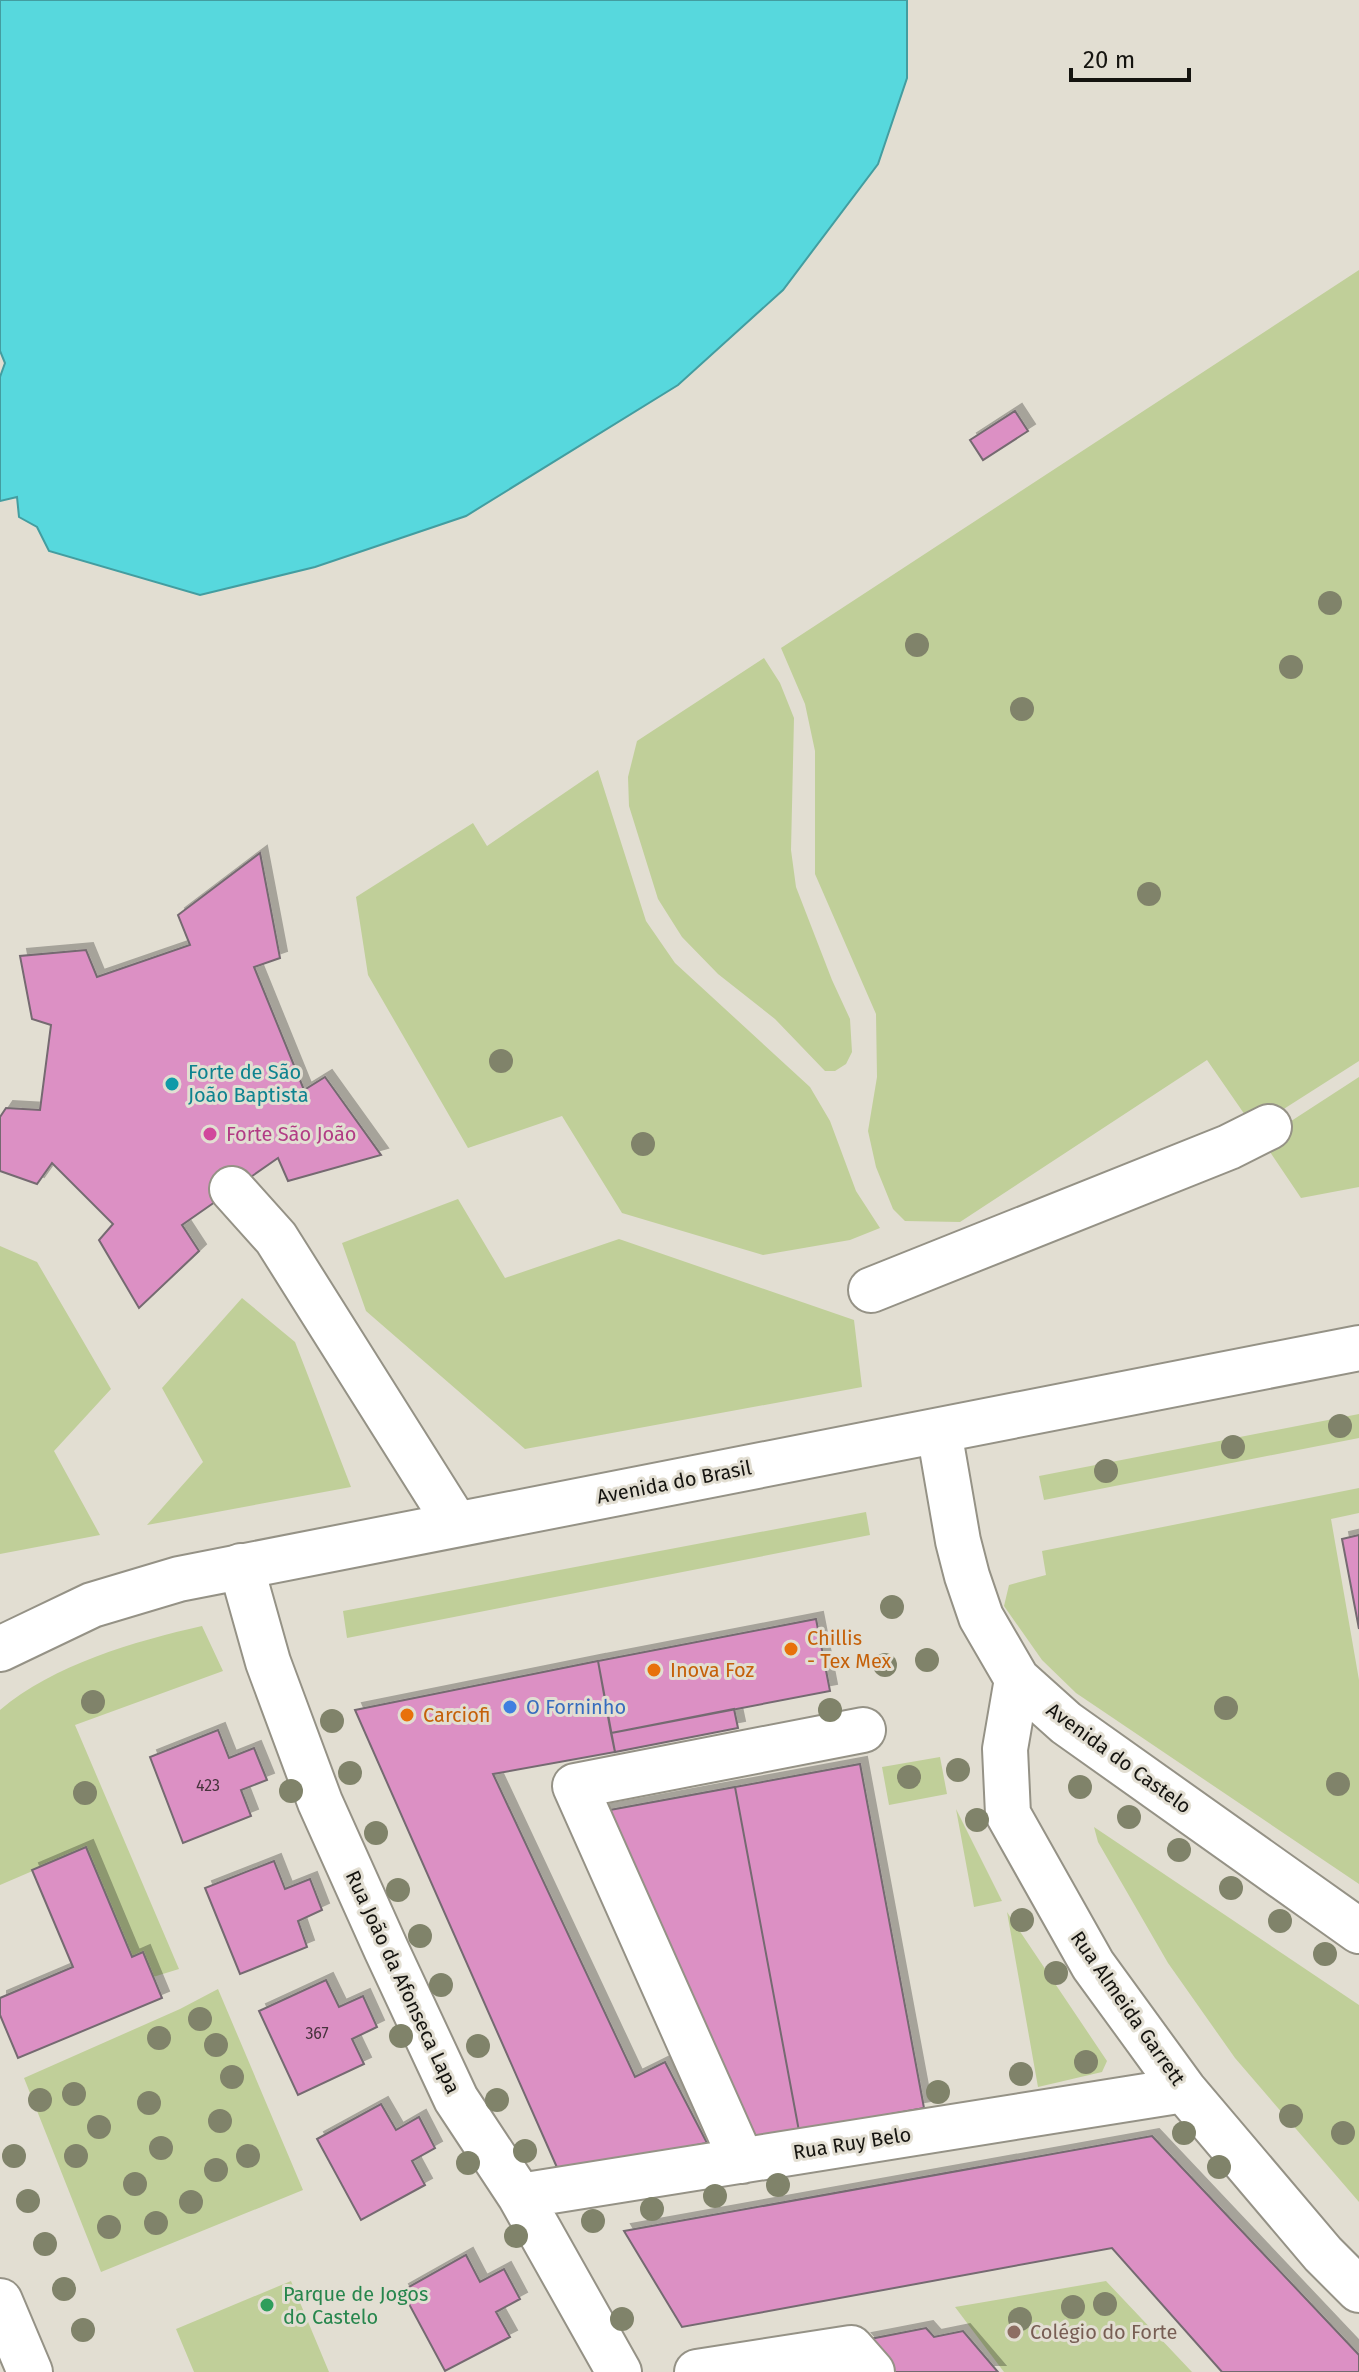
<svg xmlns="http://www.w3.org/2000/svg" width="1359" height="2372" font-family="'Fira Sans',sans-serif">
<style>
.green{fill:#c0cf99}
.water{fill:#57d8dd;stroke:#439da0;stroke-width:2}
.building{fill:#dc90c4;stroke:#756a71;stroke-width:2;filter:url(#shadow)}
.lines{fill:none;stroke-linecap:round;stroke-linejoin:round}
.minor-casing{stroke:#959286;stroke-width:48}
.major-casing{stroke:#959286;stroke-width:48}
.minor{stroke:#fff;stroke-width:44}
.major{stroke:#fff;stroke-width:44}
.tree{fill:#80836a}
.culture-dot{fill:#0f9aa8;stroke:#e2ded2;stroke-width:3}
.hotel-dot{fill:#d1479c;stroke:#e2ded2;stroke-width:3}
.food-dot{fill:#e8710a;stroke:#e2ded2;stroke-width:3}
.shop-dot{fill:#3f7fe0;stroke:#e2ded2;stroke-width:3}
.leisure-dot{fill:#2e9e5b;stroke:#e2ded2;stroke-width:3}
.education-dot{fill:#8d6e63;stroke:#e2ded2;stroke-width:3}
.labels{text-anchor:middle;stroke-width:6;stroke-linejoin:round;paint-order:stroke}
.number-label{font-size:16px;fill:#47333d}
.culture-label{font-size:20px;fill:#0d838f;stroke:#e2ded2;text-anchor:start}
.hotel-label{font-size:20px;fill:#b23c85;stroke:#e2ded2;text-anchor:start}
.street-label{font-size:20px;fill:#151410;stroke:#e2ded2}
.food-label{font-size:20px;fill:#c56008;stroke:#e2ded2;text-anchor:start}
.shop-label{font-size:20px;fill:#366cbe;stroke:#e2ded2;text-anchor:start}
.leisure-label{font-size:20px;fill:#27864d;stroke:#e2ded2;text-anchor:start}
.education-label{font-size:20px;fill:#785e54;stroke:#e2ded2;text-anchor:start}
</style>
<defs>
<filter id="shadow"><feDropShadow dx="7" dy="-7" stdDeviation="0" flood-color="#0004"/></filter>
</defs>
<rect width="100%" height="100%" fill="#e2ded2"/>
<path class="green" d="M1359,270V1061L1254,1128L1207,1060L960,1222L905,1221L893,1209L876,1167L868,1131L877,1077L876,1014L815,874V751L805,704L781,648Z
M764,658L780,683L794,718L791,850L796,887L832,980L850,1019L852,1052L846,1064L835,1071H825L775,1019L718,974L682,937L658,899L629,806L628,777L637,741Z
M598,770L646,921L675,963L810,1087L830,1121L856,1191L880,1228L850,1240L763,1255L622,1213L562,1116L468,1148L368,975L356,897L473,823L487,846Z
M1359,1077V1187L1301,1198L1262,1140Z
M458,1199L505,1278L619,1239L854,1320L862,1387L525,1449L366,1311L342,1243Z
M0,1246L37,1262L111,1389L54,1451L100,1535L0,1554Z
M242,1298L295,1342L351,1487L147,1525L203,1462L162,1388Z
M1359,1414V1438L1044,1500L1039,1476Z
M1359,1488V1513L1331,1519L1359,1680V1884L1076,1693L1042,1660L1004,1606L1009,1585L1046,1575L1042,1551Z
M866,1512L870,1535L347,1638L343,1611Z
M202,1626L223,1671L75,1725L179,1969L153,1977L143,1952L132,1957L86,1848L0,1885V1710C53,1665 135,1641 202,1626Z
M940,1757L947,1794L889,1805L882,1767Z
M956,1809L1002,1901L974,1907Z
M1094,1827L1359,2005V2202L1235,2058L1168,1963L1098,1842Z
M1007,1912L1107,2061L1102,2072L1038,2087Z
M218,1989L303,2190L101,2272L24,2078L180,2009Z
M291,2281L329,2372H194L176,2329Z
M1106,2281L1192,2372H1004L955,2307Z"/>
<path class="water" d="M0,0H907V78L878,164L783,290L678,385L466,516L315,567L200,595L49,551L37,527L19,517L17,497L0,501V377L5,363L0,351Z"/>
<path class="building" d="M1015,411L1028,431L983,460L970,440Z
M260,853L280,958L254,967L304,1090L325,1077L381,1155L288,1181L278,1158L182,1225L199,1251L139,1308L99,1240L113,1224L52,1163L37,1184L0,1171V1117L6,1108L40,1110L51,1025L32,1019L20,956L86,950L97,977L190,945L178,915Z
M1359,1535V1629L1342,1539Z
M816,1619L830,1691L611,1733L598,1661Z
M598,1661L615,1752L493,1774L635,2077L665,2062L707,2143L559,2172L355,1710Z
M734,1709L738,1728L615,1752L611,1733Z
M218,1730L229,1758L254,1748L267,1780L241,1790L251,1816L183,1843L150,1757Z
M860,1764L924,2108L799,2131L735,1787Z
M735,1787L799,2131L749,2140L599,1812Z
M86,1847L132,1957L143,1952L162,1998L18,2058L0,2015V1998L73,1967L32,1870Z
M274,1861L285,1889L310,1879L322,1910L298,1921L307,1947L240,1974L205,1888Z
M326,1980L339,2007L363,1996L377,2027L352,2039L364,2064L298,2095L259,2011Z
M381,2104L396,2130L419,2117L435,2148L412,2161L425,2185L361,2220L317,2139Z
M1152,2136L1359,2355V2372H1222L1112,2248L682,2327L624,2231Z
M466,2255L480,2282L504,2269L520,2299L496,2312L510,2337L445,2371L402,2291Z
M926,2328L934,2337L963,2331L998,2372H893L865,2340Z"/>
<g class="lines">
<g class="minor-casing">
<path id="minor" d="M232,1189L276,1238L456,1524
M871,1290L1229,1147L1269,1127
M939,1431L958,1541L967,1576L981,1617L1017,1679L1066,1723L1359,1931
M241,1566L268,1662L320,1802L386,1949L456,2099L520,2196L619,2372
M1017,1679L1005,1749L1008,1814L1093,1965L1184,2090L1323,2254L1359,2290
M742,2161L575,1786L863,1730
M520,2196L1184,2090
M697,2372L851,2348L872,2372"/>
</g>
<g class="major-casing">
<path id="major" d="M0,1649L92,1605L179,1579L1359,1348
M0,2301L30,2372"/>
</g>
<use href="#minor" class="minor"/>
<use href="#major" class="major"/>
</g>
<g class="tree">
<circle cx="1330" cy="603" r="12"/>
<circle cx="917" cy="645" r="12"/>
<circle cx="1291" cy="667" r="12"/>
<circle cx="1022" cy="709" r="12"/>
<circle cx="1149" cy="894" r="12"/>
<circle cx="501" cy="1061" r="12"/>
<circle cx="643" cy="1144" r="12"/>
<circle cx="1340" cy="1426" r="12"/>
<circle cx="1233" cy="1447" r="12"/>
<circle cx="1106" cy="1471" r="12"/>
<circle cx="892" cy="1607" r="12"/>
<circle cx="927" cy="1660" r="12"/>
<circle cx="885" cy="1665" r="12"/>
<circle cx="93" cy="1702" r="12"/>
<circle cx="1226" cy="1708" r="12"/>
<circle cx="830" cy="1710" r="12"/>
<circle cx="332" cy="1721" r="12"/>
<circle cx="958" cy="1770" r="12"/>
<circle cx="350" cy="1773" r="12"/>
<circle cx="909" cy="1777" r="12"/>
<circle cx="1338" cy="1784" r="12"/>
<circle cx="1080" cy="1787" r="12"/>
<circle cx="291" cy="1791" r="12"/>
<circle cx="85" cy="1793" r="12"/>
<circle cx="1129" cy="1817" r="12"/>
<circle cx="977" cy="1820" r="12"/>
<circle cx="376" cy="1833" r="12"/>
<circle cx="1179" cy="1850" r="12"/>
<circle cx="1231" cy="1888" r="12"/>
<circle cx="398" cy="1890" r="12"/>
<circle cx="1022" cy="1920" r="12"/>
<circle cx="1280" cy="1921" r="12"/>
<circle cx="420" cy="1936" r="12"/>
<circle cx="1325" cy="1954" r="12"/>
<circle cx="1056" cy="1973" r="12"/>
<circle cx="441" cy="1985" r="12"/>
<circle cx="200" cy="2019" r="12"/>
<circle cx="401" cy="2036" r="12"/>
<circle cx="159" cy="2038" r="12"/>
<circle cx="216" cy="2045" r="12"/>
<circle cx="478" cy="2046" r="12"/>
<circle cx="1086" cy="2062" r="12"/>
<circle cx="1021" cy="2074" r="12"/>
<circle cx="232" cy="2077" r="12"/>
<circle cx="938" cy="2092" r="12"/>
<circle cx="74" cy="2094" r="12"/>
<circle cx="40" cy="2100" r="12"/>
<circle cx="497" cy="2100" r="12"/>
<circle cx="149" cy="2103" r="12"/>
<circle cx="1291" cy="2116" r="12"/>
<circle cx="220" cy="2121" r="12"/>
<circle cx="99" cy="2127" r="12"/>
<circle cx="1184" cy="2133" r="12"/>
<circle cx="1343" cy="2133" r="12"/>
<circle cx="161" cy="2148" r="12"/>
<circle cx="525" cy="2151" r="12"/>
<circle cx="14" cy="2156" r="12"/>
<circle cx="76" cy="2156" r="12"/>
<circle cx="248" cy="2156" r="12"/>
<circle cx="468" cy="2163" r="12"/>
<circle cx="1219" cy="2167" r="12"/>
<circle cx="216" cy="2170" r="12"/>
<circle cx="135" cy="2184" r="12"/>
<circle cx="778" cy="2185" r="12"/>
<circle cx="715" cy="2196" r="12"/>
<circle cx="28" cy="2201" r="12"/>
<circle cx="191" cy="2202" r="12"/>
<circle cx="652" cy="2209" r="12"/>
<circle cx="593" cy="2221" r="12"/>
<circle cx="156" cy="2223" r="12"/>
<circle cx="109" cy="2227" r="12"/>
<circle cx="516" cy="2236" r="12"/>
<circle cx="45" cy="2244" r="12"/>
<circle cx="64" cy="2289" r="12"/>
<circle cx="1105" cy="2304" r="12"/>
<circle cx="1073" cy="2307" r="12"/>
<circle cx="622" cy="2319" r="12"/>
<circle cx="1020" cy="2319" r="12"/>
<circle cx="83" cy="2330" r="12"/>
</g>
<circle class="culture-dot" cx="172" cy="1084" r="8"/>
<circle class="hotel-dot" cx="210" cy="1134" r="8"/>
<g class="food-dot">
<circle cx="791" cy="1649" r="8"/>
<circle cx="654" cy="1670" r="8"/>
<circle cx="407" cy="1715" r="8"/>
</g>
<circle class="shop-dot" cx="510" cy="1707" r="8"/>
<circle class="leisure-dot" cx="267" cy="2305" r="8"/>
<circle class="education-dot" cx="1014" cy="2332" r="8"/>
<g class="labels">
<g class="number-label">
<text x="208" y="1791">423</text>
<text x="317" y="2039">367</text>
</g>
<g class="culture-label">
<text x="188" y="1079">Forte de São<tspan x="188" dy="23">João Baptista</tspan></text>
</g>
<g class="hotel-label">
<text x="226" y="1141">Forte São João</text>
</g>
<g class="street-label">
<text transform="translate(674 1482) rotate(-11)" y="7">Avenida do Brasil</text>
<text transform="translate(1119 1758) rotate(36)" y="7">Avenida do Castelo</text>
<text transform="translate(403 1982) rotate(65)" y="7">Rua João da Afonseca Lapa</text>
<text transform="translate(1128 2008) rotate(55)" y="7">Rua Almeida Garrett</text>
<text transform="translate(852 2143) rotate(-9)" y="7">Rua Ruy Belo</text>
</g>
<g class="food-label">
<text x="807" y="1645">Chillis<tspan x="807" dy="23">- Tex Mex</tspan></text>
<text x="670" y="1677">Inova Foz</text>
<text x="423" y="1722">Carciofi</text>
</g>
<g class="shop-label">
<text x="526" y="1714">O Forninho</text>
</g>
<g class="leisure-label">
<text x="283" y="2301">Parque de Jogos<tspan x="283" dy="23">do Castelo</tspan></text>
</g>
<g class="education-label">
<text x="1030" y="2339">Colégio do Forte</text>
</g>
</g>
<path d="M1071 68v12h118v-12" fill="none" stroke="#151410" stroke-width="4"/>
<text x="1083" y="68" font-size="24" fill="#151410" stroke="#e2ded2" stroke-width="6" paint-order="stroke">20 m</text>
</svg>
